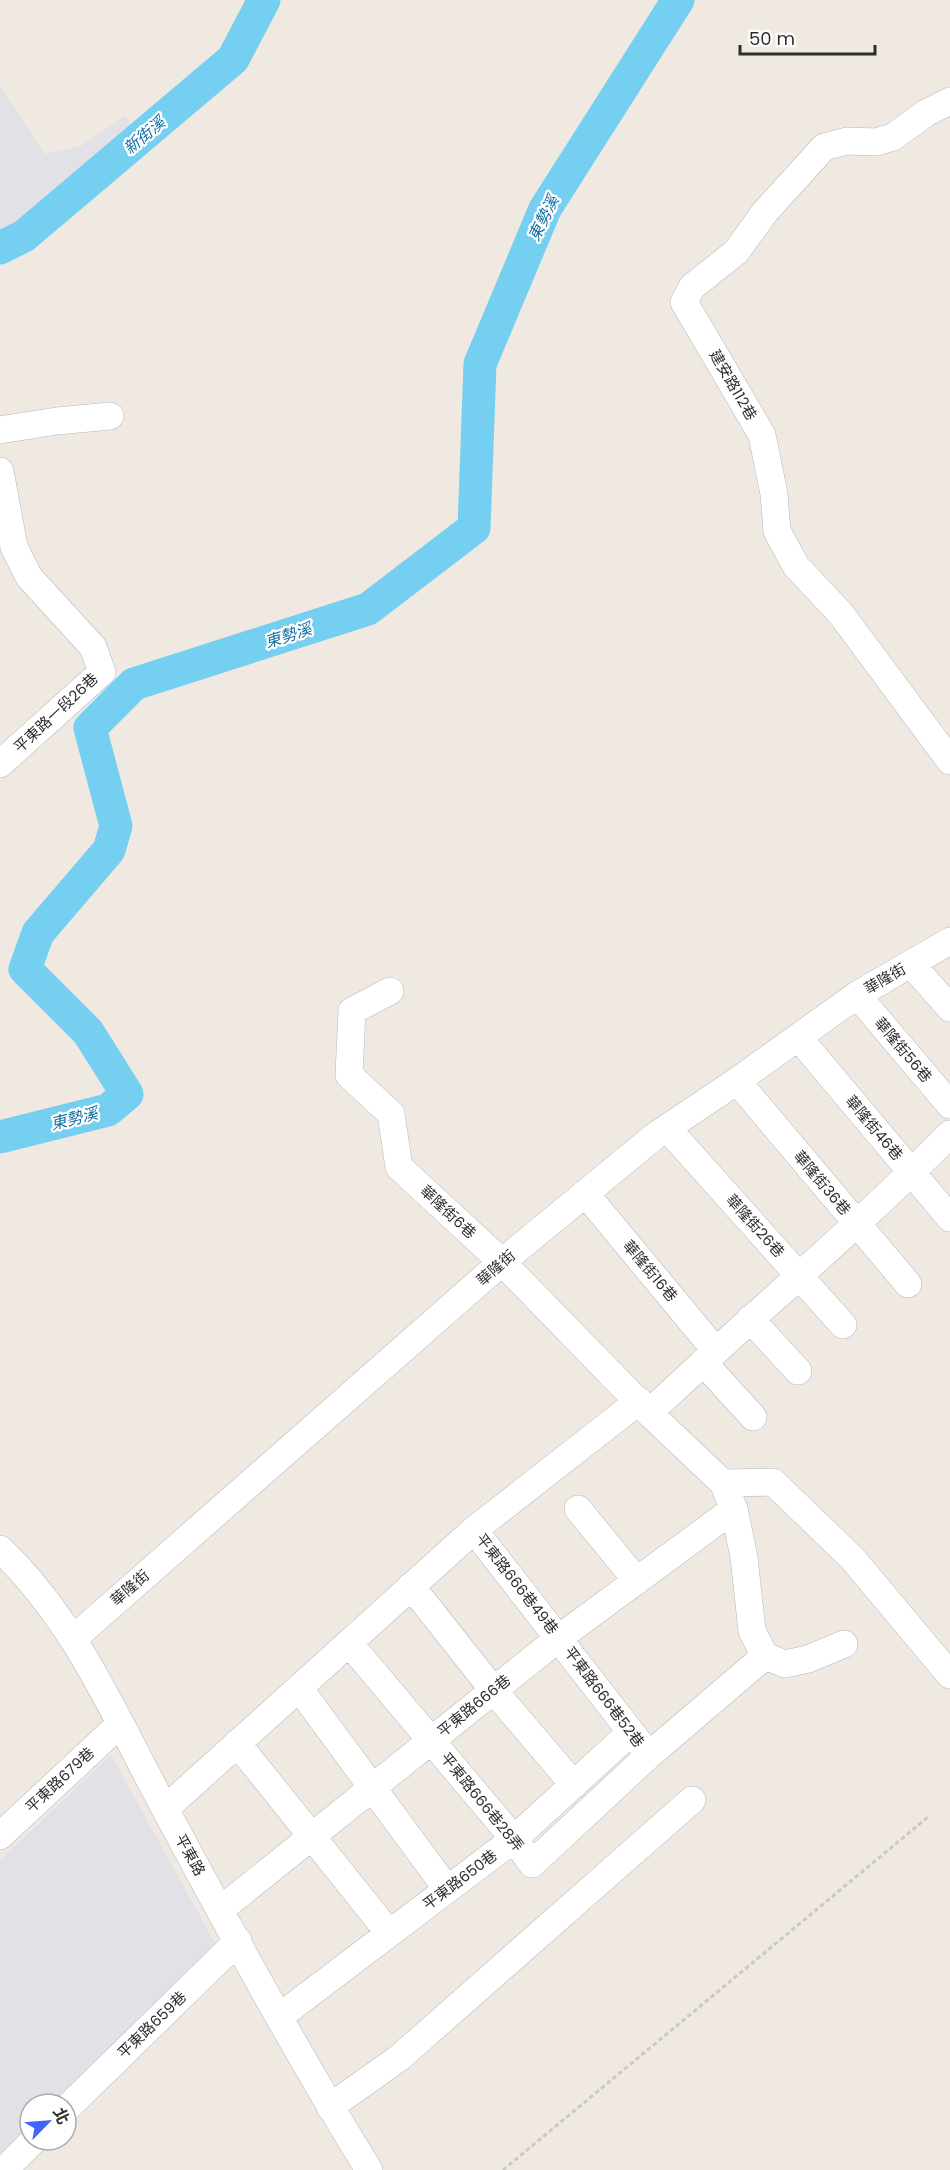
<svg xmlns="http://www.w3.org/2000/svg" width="950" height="2170" font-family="Poppins,'Noto Sans TC',sans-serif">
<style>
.industrial{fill:#e3e1e8}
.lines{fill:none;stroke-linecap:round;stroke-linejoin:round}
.river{stroke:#75cff0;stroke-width:33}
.minor-casing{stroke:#b4b7c1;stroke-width:28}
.path{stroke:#c9c9c9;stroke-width:3;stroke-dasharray:4.5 3;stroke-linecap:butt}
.minor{stroke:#fff;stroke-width:27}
.labels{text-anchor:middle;stroke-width:4.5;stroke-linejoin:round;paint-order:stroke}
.street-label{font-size:15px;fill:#2e2e2e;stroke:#fff}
.water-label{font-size:16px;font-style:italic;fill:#0d6fa3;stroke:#fff}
</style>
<rect width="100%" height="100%" fill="#efe9e1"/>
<path class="industrial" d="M0,86L45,154L81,146L125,116L138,130L32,222L0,236Z
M111,1755L221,1954L64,2104H30V2137L0,2166V1860Z"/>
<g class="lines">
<path class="river" d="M0,248L24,236L233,59L264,0
M0,1137L108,1110L127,1094L88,1032L25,969L38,933L109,850L116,826L90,728L134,684L368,609L474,528L480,364L545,209L678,0"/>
<g class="minor-casing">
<path id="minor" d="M950,101L926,113L893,137L876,142L847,141L824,147L765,212L736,252L692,287L684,302L762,435L774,494L777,531L796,566L841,614L950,761
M0,430L57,421L110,416
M0,471L14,547L29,577L93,647L102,672L0,764
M911,964L950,1008
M390,991L352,1011L349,1075L391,1114L399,1167L502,1262L649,1413L723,1483L734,1509L744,1557L752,1631L765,1656L785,1664L808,1659L844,1644
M857,995L950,1105
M798,1037L950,1218
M737,1081L908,1284
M667,1128L843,1325
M585,1193L715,1350
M750,1319L798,1371
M703,1362L753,1417
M649,1413C748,1319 854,1231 950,1134
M723,1483L773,1482L852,1558L950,1675
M578,1509L637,1581
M474,1530L641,1745
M0,1549C75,1620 116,1718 164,1807C230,1930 296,2052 369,2170
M411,1586L494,1691L574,1785
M74,1638L502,1262L655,1136L737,1081L857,995L950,941
M349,1643L514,1839L532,1864L648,1756L765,1656
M299,1688L447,1889
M237,1743L389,1933
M165,1809L474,1530L639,1401
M0,1836L120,1724
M220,1910L559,1638L734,1509
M279,2017L514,1839L631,1732
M330,2107L399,2058L692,1800
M66,2109L238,1941
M4,2170L34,2140"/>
</g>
<path class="path" d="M503,2170L928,1817"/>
<use href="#minor" class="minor"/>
</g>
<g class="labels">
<g class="street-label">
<text transform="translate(733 385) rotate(60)" y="5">建安路112巷</text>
<text transform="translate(56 713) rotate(-43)" y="5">平東路一段26巷</text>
<text transform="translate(885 979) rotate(-30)" y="5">華隆街</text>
<text transform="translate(903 1050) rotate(50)" y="5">華隆街56巷</text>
<text transform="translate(874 1128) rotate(50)" y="5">華隆街46巷</text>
<text transform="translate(822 1183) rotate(50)" y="5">華隆街36巷</text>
<text transform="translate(448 1212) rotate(43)" y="5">華隆街6巷</text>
<text transform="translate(755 1226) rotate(48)" y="5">華隆街26巷</text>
<text transform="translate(496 1268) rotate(-41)" y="5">華隆街</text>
<text transform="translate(650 1271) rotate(50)" y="5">華隆街16巷</text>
<text transform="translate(517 1584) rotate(52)" y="5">平東路666巷49巷</text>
<text transform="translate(130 1588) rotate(-41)" y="5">華隆街</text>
<text transform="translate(604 1697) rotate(53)" y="5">平東路666巷52巷</text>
<text transform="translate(474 1706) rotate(-39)" y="5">平東路666巷</text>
<text transform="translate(60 1780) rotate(-43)" y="5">平東路679巷</text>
<text transform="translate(482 1802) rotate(51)" y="5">平東路666巷28弄</text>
<text transform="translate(190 1855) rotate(61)" y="5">平東路</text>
<text transform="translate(460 1880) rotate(-37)" y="5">平東路650巷</text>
<text transform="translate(152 2025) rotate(-44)" y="5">平東路659巷</text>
</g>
<g class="water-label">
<text transform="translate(144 135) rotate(-40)" y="6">新街溪</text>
<text transform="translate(543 218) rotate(-64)" y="6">東勢溪</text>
<text transform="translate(288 635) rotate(-18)" y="6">東勢溪</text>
<text transform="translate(74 1118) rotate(-14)" y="6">東勢溪</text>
</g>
</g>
<g transform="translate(48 2122) rotate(65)"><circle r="28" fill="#ffffff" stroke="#ababab" stroke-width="1.5"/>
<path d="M0-4.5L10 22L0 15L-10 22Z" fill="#4264fb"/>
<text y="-9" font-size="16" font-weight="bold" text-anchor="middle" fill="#2e2e2e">北</text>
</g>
<path d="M740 45v9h135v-9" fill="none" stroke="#2e2e2e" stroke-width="3"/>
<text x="749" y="45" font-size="18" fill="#2e2e2e" stroke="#ffffff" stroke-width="4.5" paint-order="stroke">50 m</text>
</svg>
